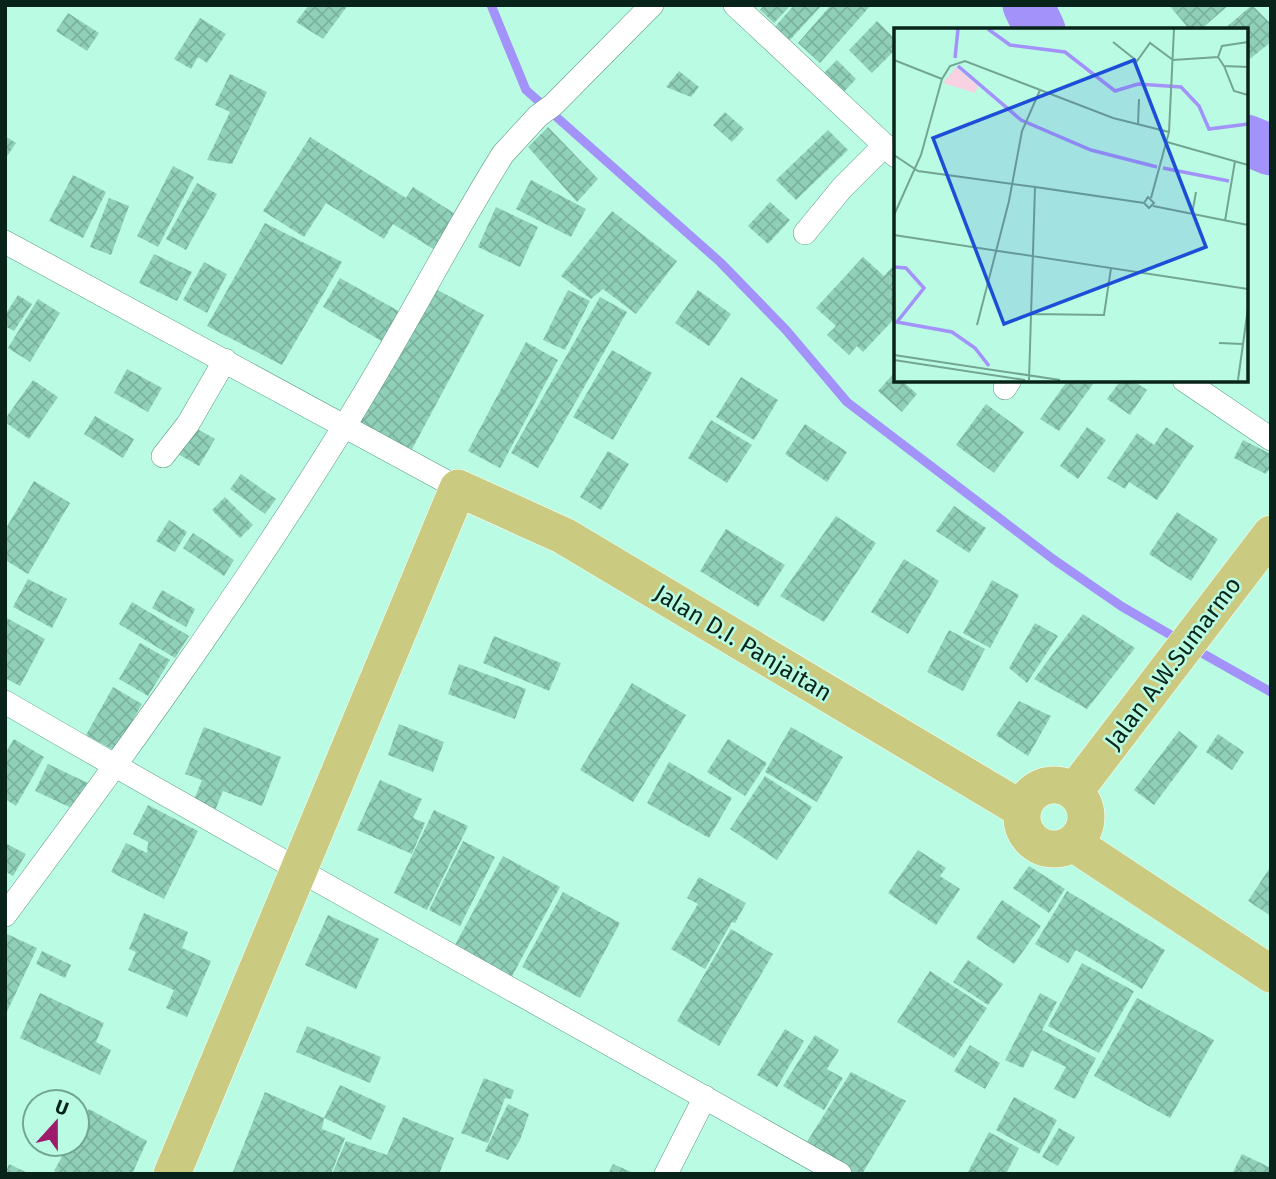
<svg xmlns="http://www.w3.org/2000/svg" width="1276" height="1179" font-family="'Fira Sans',sans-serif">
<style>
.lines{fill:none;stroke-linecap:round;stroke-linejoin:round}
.stream{stroke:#a292f9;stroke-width:9}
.river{stroke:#a292f9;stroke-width:51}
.building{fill:url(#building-cross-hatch)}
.minor-casing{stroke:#5b9a83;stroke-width:24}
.primary-casing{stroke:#fff;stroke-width:38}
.minor{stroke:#fff;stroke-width:23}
.primary{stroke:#caca80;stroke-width:37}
.labels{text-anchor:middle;stroke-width:5;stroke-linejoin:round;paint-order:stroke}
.street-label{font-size:24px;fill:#08231a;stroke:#bafce3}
.inset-river{fill:none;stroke:#a292f9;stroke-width:3.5}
.inset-road{fill:none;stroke:#73a593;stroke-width:2}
.view{fill:#1d4ed8;fill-opacity:0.15;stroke:#1d4ed8;stroke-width:3.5}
.inset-edge{fill:none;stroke:#08231a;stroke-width:3.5}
</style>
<defs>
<pattern id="building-cross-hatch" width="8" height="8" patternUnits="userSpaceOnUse" patternTransform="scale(1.75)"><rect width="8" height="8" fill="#90d0b8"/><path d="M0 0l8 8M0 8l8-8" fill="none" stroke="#7bb29e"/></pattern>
</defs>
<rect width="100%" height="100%" fill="#bafce3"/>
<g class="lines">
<path class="stream" d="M491,5L526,90L720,262L786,330L847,402L1053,559L1121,606L1181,641
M1193,648L1271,692"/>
<path class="river" d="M1028,5L1040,30
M1246,140L1271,150"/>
</g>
<path class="building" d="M309,5H348L323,39L296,22Z
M764,5H791L774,23L760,10Z
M794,5H822L789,41L774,28Z
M831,5H871L820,63L798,43Z
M1169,5H1229L1200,30H1190Z
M1252,5L1271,24V42L1246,62V30H1223Z
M68,13L99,33L87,51L56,31Z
M200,18L226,34L207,63L198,57L191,69L174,59Z
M877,21L896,40V49L872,73L849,50Z
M837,60L856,79L842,94L822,75Z
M679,71L699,87L691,97L666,87Z
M230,74L267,92L232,164L207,160L230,112L215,105Z
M725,112L744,129L732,142L713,125Z
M548,127L598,179L577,202L528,147Z
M828,130L848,150L796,200L776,180Z
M5,136L16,143L5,159Z
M310,137L406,198L413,187L457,215L435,250L393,224L384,239L326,203L304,237L263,211Z
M173,166L194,177L158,247L137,236Z
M73,175L106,192L83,238L49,221Z
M531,180L586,209L571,237L516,209Z
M197,183L217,194L186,250L166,239Z
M109,198L129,206L111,255L90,247Z
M770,202L790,220L768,244L748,226Z
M496,207L538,227L520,267L478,247Z
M612,211L677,261L636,314L603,289L591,299L561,276Z
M265,223L342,262L282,365L207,326Z
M154,254L192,272L177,301L139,283Z
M863,257L884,276L896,263V317L863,352L857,346L849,355L827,335L836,326L816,308Z
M204,262L227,274L207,313L183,300Z
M340,278L402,313L385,343L323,307Z
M432,287L484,315L411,451L359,423Z
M568,290L590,301L565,350L543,340Z
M698,290L731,314L709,346L675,323Z
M18,295L32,304L14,331L5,326V315Z
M600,297L627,312L538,468L511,453Z
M38,299L60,313L30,362L8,348Z
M526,342L558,360L500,468L468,451Z
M612,350L652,373L613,440L573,417Z
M127,369L162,388L148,412L114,393Z
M894,373L896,380H901L917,394L902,412L878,391Z
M741,377L778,400L754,440L716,417Z
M33,380L58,397L29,439L5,422V419Z
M1068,380H1096L1059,431L1040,419Z
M1121,380H1132L1147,390L1130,415L1107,399Z
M986,404L1024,432L994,473L956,445Z
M95,416L134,439L123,458L84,434Z
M711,420L752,445L727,483L688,458Z
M805,424L847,452L827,482L785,454Z
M194,427L215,439L199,466L178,454Z
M1087,427L1106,440L1078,479L1060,466Z
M1166,427L1194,446L1157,500L1129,482L1125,489L1107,478L1137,433L1154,445Z
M1243,440L1271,454V466L1266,474L1234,458Z
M608,451L629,464L601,510L580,497Z
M241,474L276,499L265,514L230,489Z
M34,481L70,503L28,574L5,560V530Z
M225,497L253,525L240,538L212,510Z
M954,506L986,528L969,553L936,531Z
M1177,512L1218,539L1191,581L1149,554Z
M836,516L876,543L824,622L780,596Z
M169,520L187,532L175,552L156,541Z
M726,529L785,565L758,607L700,571Z
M193,533L234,560L224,576L183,548Z
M904,559L939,581L908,634L871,612Z
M28,579L67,599L52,628L13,607Z
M992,580L1019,595L990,648L963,633Z
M162,590L195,609L186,627L152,608Z
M132,602L189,636L175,658L119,624Z
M1083,614L1135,648L1087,709L1034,679Z
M5,617L45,639L20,686L5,678Z
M1035,623L1058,636L1027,683L1009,668Z
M949,630L985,649L963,691L927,672Z
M494,636L561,663L549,691L483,663Z
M140,643L170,660L148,696L119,679Z
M459,664L526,689L515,719L448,694Z
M632,683L686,715L633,802L580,770Z
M113,687L142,704L115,751L86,735Z
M1019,701L1051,716L1028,756L996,735Z
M399,724L444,742L433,772L388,755Z
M204,727L281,757L262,806L223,791L214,813L192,805L202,780L185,774Z
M791,727L843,757L817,802L765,772Z
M1179,731L1198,746L1154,805L1134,790Z
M1218,734L1244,752L1232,770L1206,752Z
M14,739L44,757L16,806L5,799V754Z
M728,739L767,763L745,796L707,772Z
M669,762L732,798L709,838L647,803Z
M48,764L90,784L78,811L35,791Z
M765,776L812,807L777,860L730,829Z
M380,780L422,799L413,818L425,823L412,854L357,830Z
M148,805L198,831L164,899L111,872L126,843L147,853L148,842L133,834Z
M434,810L468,826L427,910L394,893Z
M463,841L495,857L460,926L429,910Z
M5,843L26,854L13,876L5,871Z
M918,850L946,868L940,876L960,889L936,925L888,893Z
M503,856L560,887L511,978L454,947Z
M1029,866L1065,889L1049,913L1013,888Z
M1271,866V916L1248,901Z
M699,877L746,903L735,923L732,922L705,969L671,949L698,904L687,898Z
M1067,891L1165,950L1142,989L1076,950L1068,963L1035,944Z
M563,892L620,923L580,998L522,967Z
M1002,900L1041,926L1014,964L976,938Z
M144,913L188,932L182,948L211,961L187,1017L166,1008L174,990L128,970L136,952L129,949Z
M328,915L379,939L356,989L305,965Z
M731,929L773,954L719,1046L677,1021Z
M5,933L37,948L5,1016Z
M42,951L71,965L65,978L36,964Z
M968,960L1003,984L988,1005L953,982Z
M1082,963L1134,991L1099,1053L1048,1026Z
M930,971L987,1008L954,1058L897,1022Z
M40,993L104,1023L96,1042L111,1050L100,1075L20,1038Z
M1040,993L1057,1002L1042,1030L1096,1058L1075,1099L1054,1089L1066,1067L1032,1050L1023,1068L1005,1060Z
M1137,998L1214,1040L1170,1118L1094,1076Z
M307,1026L381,1057L370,1083L296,1052Z
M785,1029L804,1041L777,1087L757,1075Z
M815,1035L839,1050L827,1069L843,1078L824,1110L783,1086Z
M970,1045L1000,1063L985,1089L954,1071Z
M851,1072L906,1101L862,1174H851L803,1148Z
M484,1078L514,1090L511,1099L505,1098L488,1143L461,1133Z
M340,1085L386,1106L371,1140L324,1118Z
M265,1092L324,1118L322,1129L345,1138L331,1174H232Z
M1014,1097L1057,1120L1039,1154L996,1130Z
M508,1104L529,1114L520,1140L508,1160L485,1151Z
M89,1109L147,1141L132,1174H59L54,1171L69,1144H77V1130Z
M403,1117L454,1138L439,1174H332L346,1141L387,1155Z
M1059,1128L1075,1137L1058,1166L1042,1157Z
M989,1132L1019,1148L1006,1174H967Z
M1242,1154L1271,1168V1174H1232Z
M9,1164L30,1174H5Z
M613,1164L636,1174H608Z"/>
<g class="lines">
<g class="minor-casing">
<path id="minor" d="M735,5L896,156
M805,233L842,188L885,145
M5,242L458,488
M1184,380L1271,439
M1005,388L1010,380
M163,456L188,424L225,360
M5,702C281,863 562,1016 840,1174
M5,915C123,757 239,596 343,428C400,339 447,243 503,154L538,116L553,105L652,5
M666,1174L705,1097"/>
</g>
<g class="primary-casing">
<path id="primary" d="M1022 817a32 32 0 1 1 64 0a32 32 0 1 1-64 0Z
M1074,792L1271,534
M1073,843L1271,974
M172,1174L458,488L564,536L1023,810"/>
</g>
<use href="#minor" class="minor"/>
<use href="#primary" class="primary"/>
</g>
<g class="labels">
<g class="street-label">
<text transform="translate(743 643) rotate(31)" y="8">Jalan D.I. Panjaitan</text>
<text transform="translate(1173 663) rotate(-53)" y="8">Jalan A.W.Sumarmo</text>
</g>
</g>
<g transform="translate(894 28)">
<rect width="354" height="354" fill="#bafce3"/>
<path d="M62,39L84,58L81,65L49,55Z" fill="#f8d1e3"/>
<path class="inset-river" d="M94,1L116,17L171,24L221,63L244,56L287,59L305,78L315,101L354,96M61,30L64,1M64,38L127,92L197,122L263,139M269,140L335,153M0,239L12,240L30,260L3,294L58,304L81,320L95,338"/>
<path class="inset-road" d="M219,14L243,33L256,15L279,32L324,29L328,18L354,14M324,29L330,38L354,39M0,32L48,51L56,38L71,33L219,90L275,104M330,38L340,63L354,67M244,97L245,71M273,114L354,137M0,127L24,143L141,159M257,170L275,104L280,1M259,178L354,197M298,186L302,164M0,187L27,127L48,51M331,193L341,133M0,207L354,261M137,286L210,287L217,240M83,297L115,173L128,103L146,62M325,315L349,316M0,327L166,352M0,332L131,352M135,352L141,159L250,175L255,180L260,175L254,169L250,175M344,352L354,280"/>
<path class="view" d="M240,32L312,219L110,296L39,110Z"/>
<rect width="354" height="354" class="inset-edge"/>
</g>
<rect width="1276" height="1179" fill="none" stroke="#08231a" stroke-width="14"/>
<g transform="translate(56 1123) rotate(21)"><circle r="33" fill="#bafce3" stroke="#73a593" stroke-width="2"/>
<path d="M0-5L12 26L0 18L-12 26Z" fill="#9e1a6b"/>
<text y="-10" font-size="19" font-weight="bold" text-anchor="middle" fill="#08231a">U</text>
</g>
</svg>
